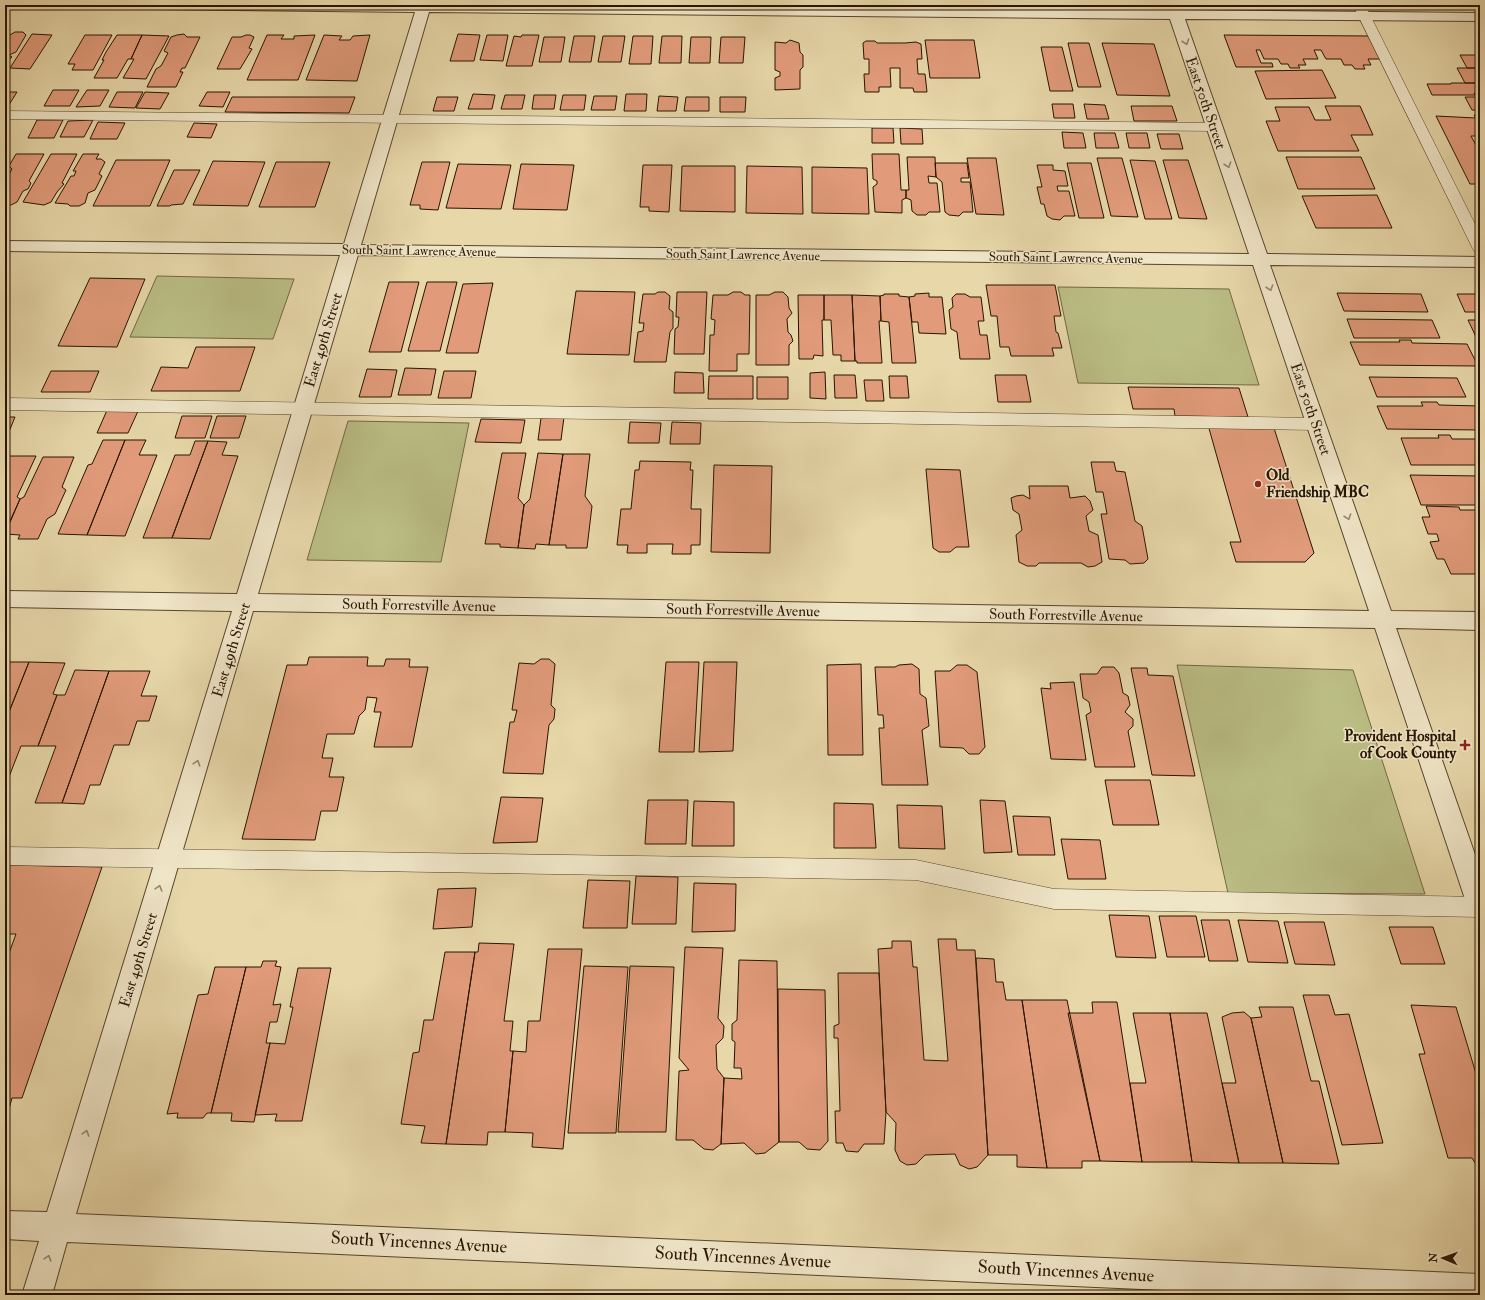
<svg xmlns="http://www.w3.org/2000/svg" width="1485" height="1300" font-family="'IM FELL Double Pica',serif">
<style>
.green{fill:#babd84;stroke:#716842}
.building{fill:#e19b7a;stroke:#281400}
.lines{fill:none;stroke-linecap:round;stroke-linejoin:round}
.service-casing{stroke:#58452a;stroke-width:1}
.minor-casing{stroke:#58452a;stroke-width:2}
.service{fill:#efe5c7;fill-rule:evenodd}
.minor{fill:#efe5c7;fill-rule:evenodd}
.oneway{stroke:#95876d}
.poi-dot{fill:#8f2418;stroke:#efe5c7;stroke-width:1.5}
.labels{text-anchor:middle;stroke-width:3;stroke-linejoin:round;paint-order:stroke}
.far-street-label{font-size:13px;fill:#281400;stroke:#efe5c7}
.street-label{font-size:15px;fill:#281400;stroke:#efe5c7}
.poi-label{font-size:15px;font-weight:bold;fill:#281400;stroke:#efe5c7;text-anchor:start}
.near-street-label{font-size:18px;fill:#281400;stroke:#efe5c7}
</style>
<rect width="100%" height="100%" fill="#e7d7a9"/>
<filter id="stains"><feTurbulence type="fractalNoise" baseFrequency=".005" numOctaves="4"/><feColorMatrix values="0 0 0 0 .2 0 0 0 0 .09 0 0 0 0 .02 0 0 0 .5 -.17"/></filter>
<radialGradient id="worn" r=".72"><stop offset=".6" stop-color="#630" stop-opacity="0"/><stop offset="1" stop-color="#630" stop-opacity=".3"/></radialGradient>
<path class="green" d="M157,276L294,279L273,339L130,337Z
M1058,287L1229,289L1259,385L1078,383Z
M348,421L469,423L441,562L307,560Z
M1177,665L1353,670L1425,894L1228,893Z"/>
<path class="building" d="M15,32H23L26,35L16,52L9,55L12,57L5,63V35H10Z
M32,34L52,35L30,69L10,68Z
M184,34L187,37H200L185,68H182L180,72H183L176,87H147L156,69L161,66L168,53L164,51L171,37L177,35Z
M458,34L480,35L474,61H450Z
M85,35H112L93,70H72L75,64H68Z
M117,35H142L131,59H128L117,78H94L104,60H102L106,52Z
M142,35L169,36L146,79L123,78L134,59H131Z
M246,35H250L254,37L249,48L252,49L240,69H217L232,37H241Z
M267,35H284L281,39H294V36L315,35L298,80H247Z
M324,35L342,36L339,40H350L353,36L370,35L357,81L306,80Z
M487,35H508L503,61L480,60Z
M522,35H539L532,66H506L514,36L521,37Z
M1224,35L1371,36L1383,59H1368L1371,65H1363L1365,69H1355L1352,65H1344L1341,59H1326L1321,50H1314L1318,59H1303L1306,65H1298L1300,68H1290L1288,64H1281L1278,59H1264L1260,50H1256L1261,63H1272L1273,67H1236Z
M574,36H595L591,62H569Z
M603,36H625L621,62H598Z
M633,36H653L651,64H629Z
M662,36H682L681,63H659Z
M544,37H565L561,62H539Z
M691,37H711L710,63H689Z
M721,37H745L743,63H719Z
M790,40L799,43L800,52L803,55V67L800,70V89L775,90V78L780,76V72L775,70V42L786,43Z
M925,40H974L980,78H930Z
M866,41H875L877,43H905L916,42L921,44L922,59H917L918,74H925L927,92H914L913,88H900V68H890L891,87H879V92H865L864,74H869V59H864L863,43Z
M1068,43H1089L1101,87H1078Z
M1102,43L1154,44L1170,96L1117,95Z
M1041,47H1062L1073,91H1050Z
M1460,55H1480V68H1467Z
M1457,68H1480V83H1465Z
M1322,70L1336,98L1266,99L1255,71Z
M1451,83H1480V93H1474L1475,95H1432L1427,84H1451Z
M53,90H79L70,106H44Z
M87,90H109L100,106L76,107Z
M5,92H17L7,108H5Z
M117,92H143L135,108L109,107Z
M145,92L169,93L160,109L136,108Z
M207,92H230L223,107L199,106Z
M473,94L495,95L492,109H468Z
M626,94H647L646,111H624Z
M505,95H525L522,109H501Z
M534,95H556L554,109H532Z
M563,95H586L584,110H560Z
M594,96H617L615,110H591Z
M659,96L678,97L676,111H657Z
M232,97H355L349,113L225,112Z
M437,97H458L454,111H433Z
M686,97H709V111H684Z
M720,97H746L745,112H720Z
M1465,97H1480V110H1472Z
M1052,104H1073L1075,118H1054Z
M1084,104L1105,105L1109,119H1087Z
M1131,106H1172L1177,121H1134Z
M1325,106H1360L1373,135H1351L1359,151H1278L1266,121H1280L1275,107H1309L1315,120H1331Z
M1474,115H1480V138L1476,136H1471L1480,153V184H1470L1436,116L1476,118Z
M37,120H63L54,138H28Z
M93,120L84,137H60L68,121Z
M98,122L125,123L117,139H90Z
M194,123L217,124L211,138L187,137Z
M872,128H893L894,143H872Z
M900,128L922,129L923,144H901Z
M1062,132L1083,133L1086,148H1064Z
M1094,133H1115L1119,148H1096Z
M1126,133H1147L1150,148H1129Z
M1157,134H1179L1183,149H1161Z
M16,154H44L29,181L31,183L28,189L23,191L17,202L11,205H5V177L8,176L12,169L9,166Z
M51,154H77L62,183L64,184L57,192L51,202L44,205L23,202Z
M83,154H99L96,159H101L105,162L99,174L102,176L95,190L88,193L85,203L79,206H70L68,204L55,203L71,176H74L76,171H73Z
M872,154H899L901,190H906V198L902,200V213L875,212L873,187L877,184V181L873,179Z
M907,157H935L936,177L928,176L929,183H937L940,212H929L926,215H917L912,211L911,200L906,198V190H909Z
M1286,157H1361L1375,189H1298Z
M967,158H996L1004,215L976,214Z
M1097,158H1122L1138,217L1111,216Z
M116,160H170L150,206H93Z
M1130,160L1155,161L1172,219H1145Z
M1163,160H1188L1207,219L1179,218Z
M213,161L265,162L248,206L193,205Z
M276,162H330L315,207H259Z
M422,162H450L438,210L420,209V205H410Z
M935,163H967L969,178H961V182H970L973,212H963L959,216L949,215L945,212L942,182L936,177Z
M1067,163H1091L1104,218H1079Z
M458,164L511,165L501,209L446,208Z
M521,164L574,165L567,210L513,209Z
M643,165H672L669,212L649,211V207H640Z
M1037,165H1053V170L1065,171L1068,186H1057L1058,191H1069L1075,216H1064L1060,220L1052,219L1047,216L1044,204H1041L1037,187H1042Z
M682,166H735V212L680,211Z
M747,166L802,167L803,214L746,213Z
M812,167L867,168L869,214L812,213Z
M174,170H200L183,204L171,205L170,206H157Z
M1377,195L1392,228H1316L1302,196Z
M90,278L145,279L117,347L58,346Z
M389,282H419L401,352H369Z
M427,282H457L440,351H408Z
M493,283L478,353H446L463,284Z
M986,285H1055L1061,316H1054L1056,332L1058,333L1062,348H1052L1054,356H1011L1009,347H1000L997,316H991Z
M576,291L635,292L629,355L567,354Z
M658,292H665L670,296L669,309L673,312V328L670,332L666,362H634L638,332L643,331L644,323H639L643,294H655Z
M677,292H707L704,354H674L675,329L678,327L679,317H676Z
M733,292H741L745,295H750L749,354H737V371H709L710,335H714L715,320L711,319L713,295H728Z
M775,292H783L788,297L789,308L792,313L787,319L788,332L791,335L793,341L789,345V365H756V295H769Z
M929,293V297H942L946,334L919,333L918,322H912L909,297L915,296V294Z
M1337,293L1421,294L1428,312L1344,311Z
M884,294H899V296L909,297L916,363H892L889,322L881,321L880,296L884,295Z
M956,294H965L970,297H981L984,321H978L980,335H987L990,359H960L957,332L951,329L949,310L953,307L952,298Z
M1457,294H1480V312H1465Z
M798,295H824V320H822L823,356L814,355L813,359H799Z
M824,295H852L855,361H841V355H833L831,320H824Z
M852,295L880,296L881,321H879L882,363H857V361H855Z
M1347,319L1432,320L1440,338H1354Z
M1468,320H1480V339H1477Z
M1399,340H1411L1412,343L1467,344L1478,366L1360,365L1350,342H1400Z
M196,347H255L240,391H151L161,367L188,368Z
M405,368L436,369L431,395H398Z
M367,369L397,370L391,397H359Z
M51,371H99L90,392H41Z
M444,371H476L471,398H438Z
M675,372L703,373L704,393H674Z
M825,372L826,399L810,398V373Z
M834,375H855L857,398H835Z
M995,375H1026L1031,402H998Z
M709,376H753V399H708Z
M889,376H907L909,398H890Z
M757,377H788V399H757Z
M1369,377L1457,378L1466,397H1377Z
M864,380H882L884,401H866Z
M1128,387L1239,388L1248,417L1175,416L1174,409H1133Z
M1421,402H1437L1439,405L1480,406V430L1387,429L1377,406H1423Z
M108,408L139,409L128,433H97Z
M182,416H212L205,438H175Z
M217,416H246L239,438H210Z
M5,417H15L6,439H5Z
M564,417L561,440H538L541,418Z
M481,419L525,420L521,443L475,442Z
M630,422L661,423L659,443H628Z
M672,422L701,423L700,444H670Z
M1208,425H1273L1314,553L1305,562H1236L1230,542H1241Z
M1438,435H1450L1452,439H1480V465H1411L1401,438H1439Z
M103,440H125L87,535L58,534L88,465L92,464Z
M125,440H146L139,455H157L125,536L87,535Z
M195,441H208L172,538H143L175,455H190Z
M208,441L227,442L222,455L238,456L210,539L172,538Z
M502,453H526L518,498L524,505L518,548L500,547V544H485Z
M538,453L563,454L549,545L536,544L535,549L518,548L524,505L530,499Z
M563,454H590L585,496L592,506L587,548H566V545H549Z
M5,456H36L17,497L20,499L5,532Z
M43,457H74L62,487L66,490L55,514L47,519L38,539H18L20,535L5,534L20,499L24,497Z
M640,461L691,462L690,470H693L691,509H701L700,545H691V554H672L673,544H647V553H627L628,545H617L621,509H631L635,470H639Z
M1091,462H1114L1116,471L1125,472L1135,521L1142,526L1148,559L1144,563L1130,564L1125,560L1109,559L1101,514H1107L1103,492H1096Z
M714,465L772,466L770,553L711,552Z
M926,469L960,470L969,547H956L950,552H939L933,548Z
M1410,475L1480,476V505H1421Z
M1029,486H1068L1070,498L1085,496L1090,501L1093,510L1086,516L1089,531L1098,535L1102,562L1095,566L1088,567L1081,563H1039L1036,566H1027L1019,562L1016,535L1022,530L1019,514L1013,510L1011,498L1016,496L1023,495L1030,499Z
M1426,506L1459,507L1460,510H1478L1480,515V529H1478L1480,534V574H1451L1444,559H1437L1430,542L1439,541L1437,534H1428L1422,517H1430Z
M309,657H368L367,666H384L386,659H410L409,667H428L412,747H374L381,712H374L377,698L367,697L365,710L359,716L354,734H327L322,758H333L329,777H344L337,811H321L315,840L242,839L287,665H307Z
M541,659H549L555,664L551,705L555,709L554,719L549,725L543,774L503,773L510,722H514L517,710H512L519,663L534,664Z
M5,662H29L5,722Z
M29,662L65,663L53,694L57,695L38,746H21L5,787V722Z
M666,662H699L694,752H659Z
M704,662H737L733,751L699,752Z
M861,664L863,755H828L827,665Z
M912,664L919,669L920,694L926,698L929,726L922,730L928,785H882L879,728H884L883,715H878L875,667H895L899,665Z
M957,665H967L977,672L985,747L979,754H969L963,748L940,747L935,671H950Z
M1102,667H1114L1119,673L1123,693L1128,696L1130,705L1125,712L1133,719V726L1128,731L1135,767H1095L1086,715L1091,712L1089,702L1083,698L1080,674H1097Z
M1131,668H1147L1148,675L1173,676L1195,776L1152,775Z
M75,670L109,671L62,803H35L56,746H38L57,695H65Z
M109,671H150L141,696H157L149,721H137L129,745H114L100,785H90L84,804L62,803Z
M1074,682L1086,760L1051,759L1041,688L1051,689L1050,683Z
M1105,780H1150L1159,825H1113Z
M501,797L543,798L537,842L493,843Z
M648,800H688L686,844H645Z
M980,800L1005,801L1012,852L984,853Z
M694,801L734,802V846H692Z
M834,803L873,804L876,848H834Z
M897,805L942,806L945,849L899,848Z
M1013,816L1050,817L1055,855H1018Z
M1061,839L1100,840L1106,879H1068Z
M5,865L102,867L22,1098H12L9,1109H5V964L16,934H5Z
M636,876L678,877L676,924H632Z
M588,880L630,881L627,928H583Z
M694,883L736,884L735,931L692,932Z
M476,888L472,927L433,929L438,889Z
M1109,915L1149,916L1156,958L1116,957Z
M1159,916H1196L1205,957H1167Z
M1201,920H1229L1238,961H1209Z
M1238,920L1278,921L1288,963L1248,962Z
M1284,922H1324L1335,965L1295,964Z
M1389,927H1433L1445,964H1401Z
M938,939H956L957,950H975L988,1155L977,1167L969,1169L960,1165L955,1154L925,1155L916,1164L907,1165L900,1161L895,1150L896,1123L886,1112L878,949L892,948V941H911L913,967H917L924,1060L948,1061Z
M479,943L514,944L504,1021H513L510,1051H513L505,1132H488L487,1145L446,1144L475,952H478Z
M685,947L723,948L718,1018L724,1026L723,1038L716,1045L717,1069L724,1078L721,1144L713,1150L704,1149L693,1140H676L679,1071L689,1070L679,1058Z
M548,949H582L563,1149L532,1147L533,1133L505,1132L513,1051L526,1052L528,1021H540Z
M445,952H475L446,1144L421,1143L425,1126L401,1124L413,1053L419,1052L424,1020H433Z
M976,958L994,959L996,982H1003L1006,1000H1022L1047,1168L1017,1167V1155H988Z
M739,960L777,961L779,1142L765,1153L756,1154L744,1143L721,1144L724,1078L742,1079L741,1068H734L735,1042L732,1040V1024L737,1020Z
M263,961H277L275,966L281,967L273,1005L281,1004L277,1022H270L266,1043H270L254,1122L231,1121L232,1113H211L246,967H261Z
M584,966L628,967L616,1133H568Z
M630,966L674,967L666,1132H618Z
M215,967H246L211,1113H207L203,1118H177L178,1113L167,1114L198,995L208,994Z
M298,968H331L302,1121H275L277,1114L255,1115L270,1043L285,1044L293,1007H290Z
M838,973H879L886,1112L884,1144H864L858,1152L846,1151L843,1143H836L835,1111H840L838,1038H834V1026L839,1024Z
M778,989L825,990L828,1141L820,1150L807,1149L799,1142H779Z
M1303,995H1329L1335,1015L1349,1014L1383,1143L1342,1145Z
M1022,1000H1067L1100,1161H1082V1168H1047Z
M1092,1002H1117L1142,1162L1100,1161L1068,1013H1093Z
M1411,1005L1456,1007L1480,1087V1167L1477,1166L1472,1158H1448L1419,1054H1425Z
M1259,1007H1293L1311,1081H1319L1339,1164L1283,1163L1251,1018L1262,1017Z
M1244,1012L1251,1018L1283,1163H1239L1222,1083H1236L1222,1017L1232,1013Z
M1133,1013H1170L1192,1162H1142L1130,1083H1146Z
M1170,1013H1207L1239,1163L1192,1162Z"/>
<g class="lines">
<g class="service-casing">
<path id="service" d="M1353,5H1365L1480,234V254L1475,252L1473,249Z
M5,111L1215,123L1220,124L1222,127L1220,130L1215,131L5,119Z
M5,398L1316,418L1322,420L1324,424L1322,428L1316,430L5,410Z
M5,847L916,860L1054,889L1480,897V917L1054,909L916,880L5,865Z"/>
</g>
<g class="minor-casing">
<path id="minor" d="M141,5H624L1168,10L1166,5H1180L1182,10L1480,13V21L1185,19L1267,254L1480,257V267L1270,265L1391,611L1480,612V630L1396,628L1480,869V916L1471,913L1467,905L1375,628L253,611L76,1214L1480,1274V1295H1277L67,1242L52,1295H22L39,1241L5,1239V1211L47,1212L232,611L5,607V591L237,594L340,255L5,251V241L344,244L415,12L148,9L143,8ZM429,12L1170,19L1249,254L361,245ZM358,255L1253,265L1369,611L258,594Z"/>
</g>
<use href="#service" class="service"/>
<use href="#minor" class="minor"/>
</g>
<defs><path id="oneway-chevron" d="M-2-3.5L2.5 0L-2 3.5" fill="none" stroke-width="1.6" stroke-linecap="round" stroke-linejoin="round"/></defs>
<g class="oneway">
<use href="#oneway-chevron" transform="translate(1186 42) rotate(71)"/>
<use href="#oneway-chevron" transform="translate(1228 165) rotate(71)"/>
<use href="#oneway-chevron" transform="translate(1270 288) rotate(71)"/>
<use href="#oneway-chevron" transform="translate(1348 517) rotate(71)"/>
<use href="#oneway-chevron" transform="translate(197 763) rotate(-73)"/>
<use href="#oneway-chevron" transform="translate(159 888) rotate(-73)"/>
<use href="#oneway-chevron" transform="translate(86 1133) rotate(-73)"/>
<use href="#oneway-chevron" transform="translate(48 1258) rotate(-73)"/>
</g>
<g class="poi-dot">
<circle cx="1258" cy="484" r="4"/>
<path d="M1463 739h4v4h4v4h-4v4h-4v-4h-4v-4h4z"/>
</g>
<g class="labels">
<g class="far-street-label">
<text transform="translate(419 250) rotate(1)" y="5">South Saint Lawrence Avenue</text>
<text transform="translate(743 254) rotate(1)" y="5">South Saint Lawrence Avenue</text>
<text transform="translate(1066 257) rotate(1)" y="5">South Saint Lawrence Avenue</text>
</g>
<g class="street-label">
<text transform="translate(1206 103) rotate(71)" y="5">East 50th Street</text>
<text transform="translate(323 340) rotate(-73)" y="5">East 49th Street</text>
<text transform="translate(1311 409) rotate(71)" y="5">East 50th Street</text>
<text transform="translate(419 605) rotate(1)" y="5">South Forrestville Avenue</text>
<text transform="translate(743 610) rotate(1)" y="5">South Forrestville Avenue</text>
<text transform="translate(1066 615) rotate(1)" y="5">South Forrestville Avenue</text>
<text transform="translate(231 650) rotate(-73)" y="5">East 49th Street</text>
<text transform="translate(138 960) rotate(-73)" y="5">East 49th Street</text>
</g>
<g class="poi-label">
<text x="1266" y="480">Old<tspan x="1266" dy="17">Friendship MBC</tspan></text>
<text x="1456" y="741" text-anchor="end">Provident Hospital<tspan x="1456" dy="17">of Cook County</tspan></text>
</g>
<g class="near-street-label">
<text transform="translate(419 1242) rotate(3)" y="6">South Vincennes Avenue</text>
<text transform="translate(743 1257) rotate(3)" y="6">South Vincennes Avenue</text>
<text transform="translate(1066 1271) rotate(3)" y="6">South Vincennes Avenue</text>
</g>
</g>
<rect width="1485" height="1300" fill="none" stroke="#e7d7a9" stroke-width="20"/>
<rect x="6" y="6" width="1473" height="1288" fill="none" stroke="#281400" stroke-width="2"/>
<rect x="10" y="10" width="1465" height="1280" fill="none" stroke="#281400"/>
<g transform="translate(1443 1258) rotate(272)" stroke="#efe5c7" stroke-width="3" paint-order="stroke">
<path d="M0-3L7 15L0 10L-7 15Z" fill="#281400"/>
<text y="-6" font-size="11" font-weight="bold" text-anchor="middle" fill="#281400">N</text>
</g>
<rect width="100%" height="100%" filter="url(#stains)"/>
<rect width="100%" height="100%" fill="url(#worn)"/>
</svg>
